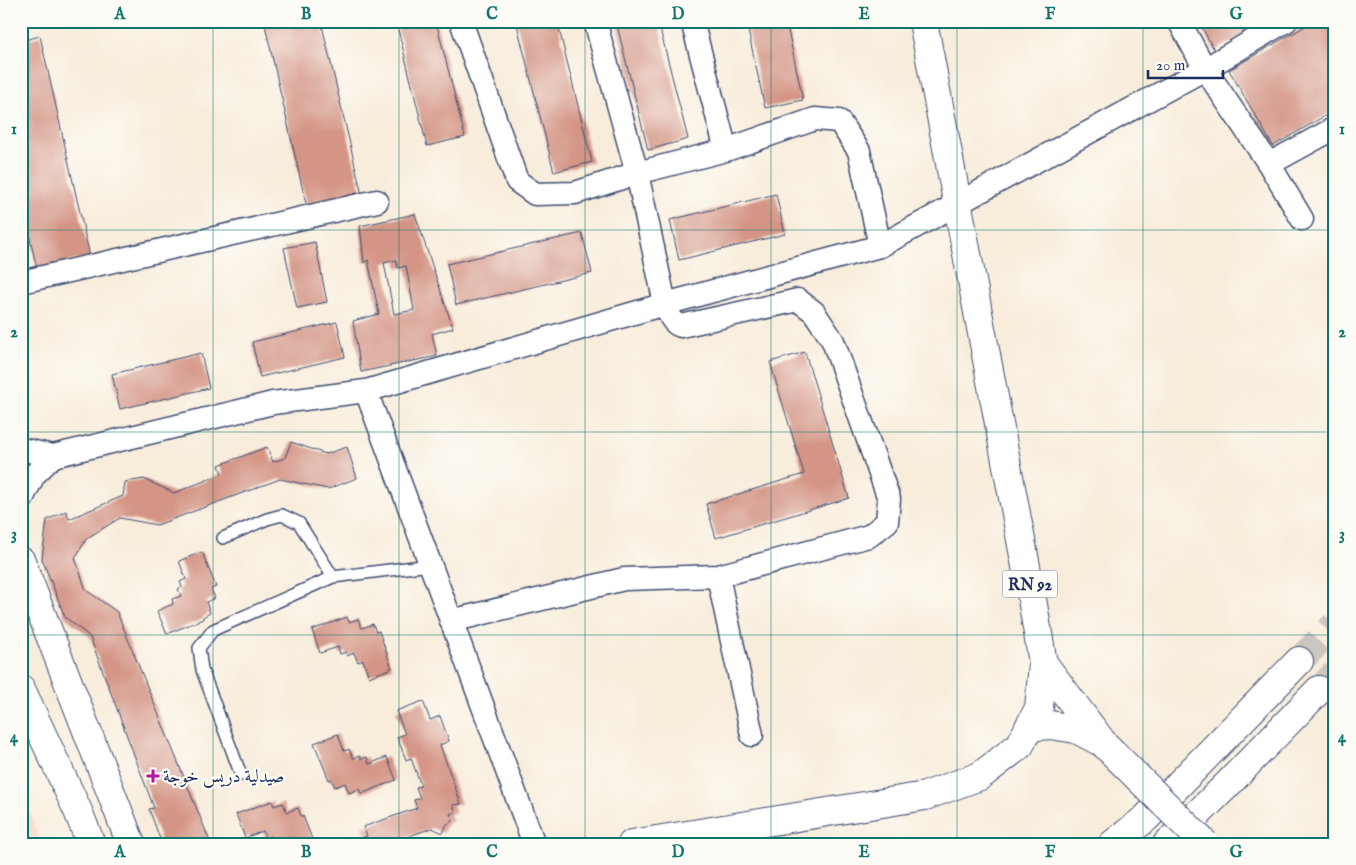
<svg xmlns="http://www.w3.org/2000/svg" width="1356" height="865" font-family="'IM FELL English',Amiri,serif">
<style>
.built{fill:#f5d2c2}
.building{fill:#d49586;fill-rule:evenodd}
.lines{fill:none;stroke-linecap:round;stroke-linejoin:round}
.secondary-tunnel{stroke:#ccc6c1;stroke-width:28;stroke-dasharray:28 14;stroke-linecap:butt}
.service-casing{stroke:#3c4b71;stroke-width:14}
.minor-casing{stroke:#3c4b71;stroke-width:25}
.tertiary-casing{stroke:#3c4b71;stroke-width:30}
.secondary-casing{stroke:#3c4b71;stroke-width:30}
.primary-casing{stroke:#3c4b71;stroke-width:30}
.service{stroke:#fff;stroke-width:11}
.minor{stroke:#fff;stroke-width:22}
.tertiary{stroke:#fff;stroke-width:28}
.secondary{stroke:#fff;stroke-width:28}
.primary{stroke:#fff;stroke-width:28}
.tertiary-bridge-casing{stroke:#3c4b71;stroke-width:30;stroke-linecap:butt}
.tertiary-bridge{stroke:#fff;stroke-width:28}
.grid{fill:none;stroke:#0f766e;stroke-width:1;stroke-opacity:0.55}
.poi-dot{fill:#b5179e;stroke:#fdfcf7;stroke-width:2}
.labels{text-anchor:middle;stroke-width:4.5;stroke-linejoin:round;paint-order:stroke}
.shield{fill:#fdfcf7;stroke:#5f6c8c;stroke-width:1}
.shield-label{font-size:16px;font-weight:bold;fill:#1b2f5e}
.poi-label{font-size:18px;fill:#1b2f5e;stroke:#fdfcf7;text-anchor:start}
.neatline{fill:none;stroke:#0f766e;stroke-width:2}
.grid-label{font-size:16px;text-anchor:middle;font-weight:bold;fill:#0f766e}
</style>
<rect width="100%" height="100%" fill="#fdfcf7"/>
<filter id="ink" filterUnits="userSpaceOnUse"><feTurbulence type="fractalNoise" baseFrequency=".02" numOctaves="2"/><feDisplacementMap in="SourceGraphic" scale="10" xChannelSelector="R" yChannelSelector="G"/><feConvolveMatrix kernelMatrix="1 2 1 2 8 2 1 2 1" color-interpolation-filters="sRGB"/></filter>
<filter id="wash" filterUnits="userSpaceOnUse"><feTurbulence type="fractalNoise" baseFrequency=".0096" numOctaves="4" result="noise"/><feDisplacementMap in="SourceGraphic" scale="20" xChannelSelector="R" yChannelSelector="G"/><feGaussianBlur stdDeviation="1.12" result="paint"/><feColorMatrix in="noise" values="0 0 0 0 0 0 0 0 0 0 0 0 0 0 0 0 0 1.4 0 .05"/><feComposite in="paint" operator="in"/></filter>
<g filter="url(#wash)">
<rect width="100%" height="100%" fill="#f8ecda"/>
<path class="built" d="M21,792L42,844H21Z"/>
<g id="blocks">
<path class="building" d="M264,21H321L362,195L307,208Z
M396,21H436L465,137L427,146Z
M516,21H557L592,162L554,172Z
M616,21H658L688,139L648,150Z
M746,21H786L803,100L765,108Z
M1198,21H1267L1215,51Z
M1314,21H1335V110L1273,146L1229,70Z
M40,36L90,257L37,269L21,200V41Z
M776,194L785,234L679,260L670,220Z
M415,214L453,328L432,334L437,356L361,372L353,321L379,314L368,260L364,263L360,226ZM396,260L398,268L406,266L414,310L394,314L384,263Z
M582,233L592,273L456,305L447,264Z
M315,242L327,302L297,308L284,248Z
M337,322L345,357L260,377L252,342Z
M805,352L849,498L716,538L706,504L804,474L770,362Z
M201,353L209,388L120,409L112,374Z
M291,442L326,454L347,447L357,478L328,489L280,479L157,525L120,518L87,538L75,558L86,590L117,612L211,844H176L174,840L162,844L149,809L154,808L90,637L65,617L42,559L47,520L66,511L69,519L123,496L125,482L144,479L174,493L222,474L219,465L267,447L273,462L285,458Z
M202,552L216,587L211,589L215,598L206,602L210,613L203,617V619L167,634L157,611L173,604L172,599L181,596L178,589L182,587L180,582L186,579L179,561Z
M347,617L349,622L358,619L362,628L373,624L376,632L379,631L392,668L369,677L363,660L358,662L354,653L347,656L346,652L340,654L338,647L320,653L312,630Z
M423,701L430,720L440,716L449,741L440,745L461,804L453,805L456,812L450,814L453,821L447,824L443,833L432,828L398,840L399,844H357L356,840L367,836L363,827L417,808L414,800L420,798L416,787L421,786L411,758L406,760L397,737L405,734L396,711Z
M338,734L344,751L349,749L353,758L360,756L361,759L367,757L369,764L387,757L396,780L361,794L359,789L349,793L345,783L335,787L331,779L329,780L314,743Z
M272,801L274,806L283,803L287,812L298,808L301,816H303L314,844H281L279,837L272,840L271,836L265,838L263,831L245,838L236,814Z"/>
</g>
</g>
<g filter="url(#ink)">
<use href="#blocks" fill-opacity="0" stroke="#3c4b71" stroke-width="1"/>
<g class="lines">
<path class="secondary-tunnel" d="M1299,661L1335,625
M1319,690L1335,674"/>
<g class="service-casing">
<path id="service" d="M223,538L267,519L282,515L299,523L333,577
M241,775L202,670L199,648L213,630L333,577L430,565"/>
</g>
<g class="minor-casing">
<path id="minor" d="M461,21L517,181L535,194L575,193L637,173L726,150L815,119L839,121L859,151L880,246L1205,69L1286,21
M692,21L726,150
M1179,21L1205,69L1269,164L1302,219
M1269,164L1335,128
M21,282L377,201
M366,391L534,844
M21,449L53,456L273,403L366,391L665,304L880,246
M21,501L34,475L53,456
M718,576L752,735
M451,621L624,579L718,576L869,536L887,522L889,499L833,341L814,312L798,300L681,326C671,323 669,313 665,304L637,173L595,21"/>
</g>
<g class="tertiary-casing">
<path id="tertiary" d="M1043,663L1103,743
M1029,727L1050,725L1076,729L1101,742"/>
</g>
<g class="secondary-casing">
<path id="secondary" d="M1113,844L1146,818L1299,661
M1167,844L1227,785L1319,690"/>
</g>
<g class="primary-casing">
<path id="primary" d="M21,561L131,844
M21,689L78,811L91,844
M632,844L925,796L980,776L1020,745L1039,708L1043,663L1031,593L923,21"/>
</g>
<use href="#service" class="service"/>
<use href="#minor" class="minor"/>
<use href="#tertiary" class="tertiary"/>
<use href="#secondary" class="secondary"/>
<use href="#primary" class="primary"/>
<g class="tertiary-bridge-casing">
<path id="tertiary-bridge" d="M1103,743L1205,844"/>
</g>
<use href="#tertiary-bridge" class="tertiary-bridge"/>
</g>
</g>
<path class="grid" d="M213,21V844M399,21V844M585,21V844M771,21V844M957,21V844M1143,21V844M21,230H1335M21,432H1335M21,635H1335"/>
<path class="poi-dot" d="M150.5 768.5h5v5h5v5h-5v5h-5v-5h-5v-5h5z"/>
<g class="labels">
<rect class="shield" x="1002.5" y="570.5" width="55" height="27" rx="4"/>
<g class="shield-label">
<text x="1030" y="590">RN 92</text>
</g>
<g class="poi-label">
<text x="163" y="782">صيدلية دريس خوجة</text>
</g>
</g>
<rect width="1356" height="865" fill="none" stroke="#fdfcf7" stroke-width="55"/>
<path d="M1148 70v8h75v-8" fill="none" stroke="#1b2f5e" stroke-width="2.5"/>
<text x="1156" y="70" font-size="15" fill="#1b2f5e" stroke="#fdfcf7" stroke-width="4" paint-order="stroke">20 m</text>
<rect x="28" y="28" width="1300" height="810" class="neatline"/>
<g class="grid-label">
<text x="120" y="19">A</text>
<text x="306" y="19">B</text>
<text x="492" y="19">C</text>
<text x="678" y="19">D</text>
<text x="864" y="19">E</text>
<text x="1050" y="19">F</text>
<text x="1236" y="19">G</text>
<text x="14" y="134">1</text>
<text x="1342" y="134">1</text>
<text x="14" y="337">2</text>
<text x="1342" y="337">2</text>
<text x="14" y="539">3</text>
<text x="1342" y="539">3</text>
<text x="14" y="742">4</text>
<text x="1342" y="742">4</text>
<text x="120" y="857">A</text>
<text x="306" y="857">B</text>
<text x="492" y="857">C</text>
<text x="678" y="857">D</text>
<text x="864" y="857">E</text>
<text x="1050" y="857">F</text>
<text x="1236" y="857">G</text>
</g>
</svg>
